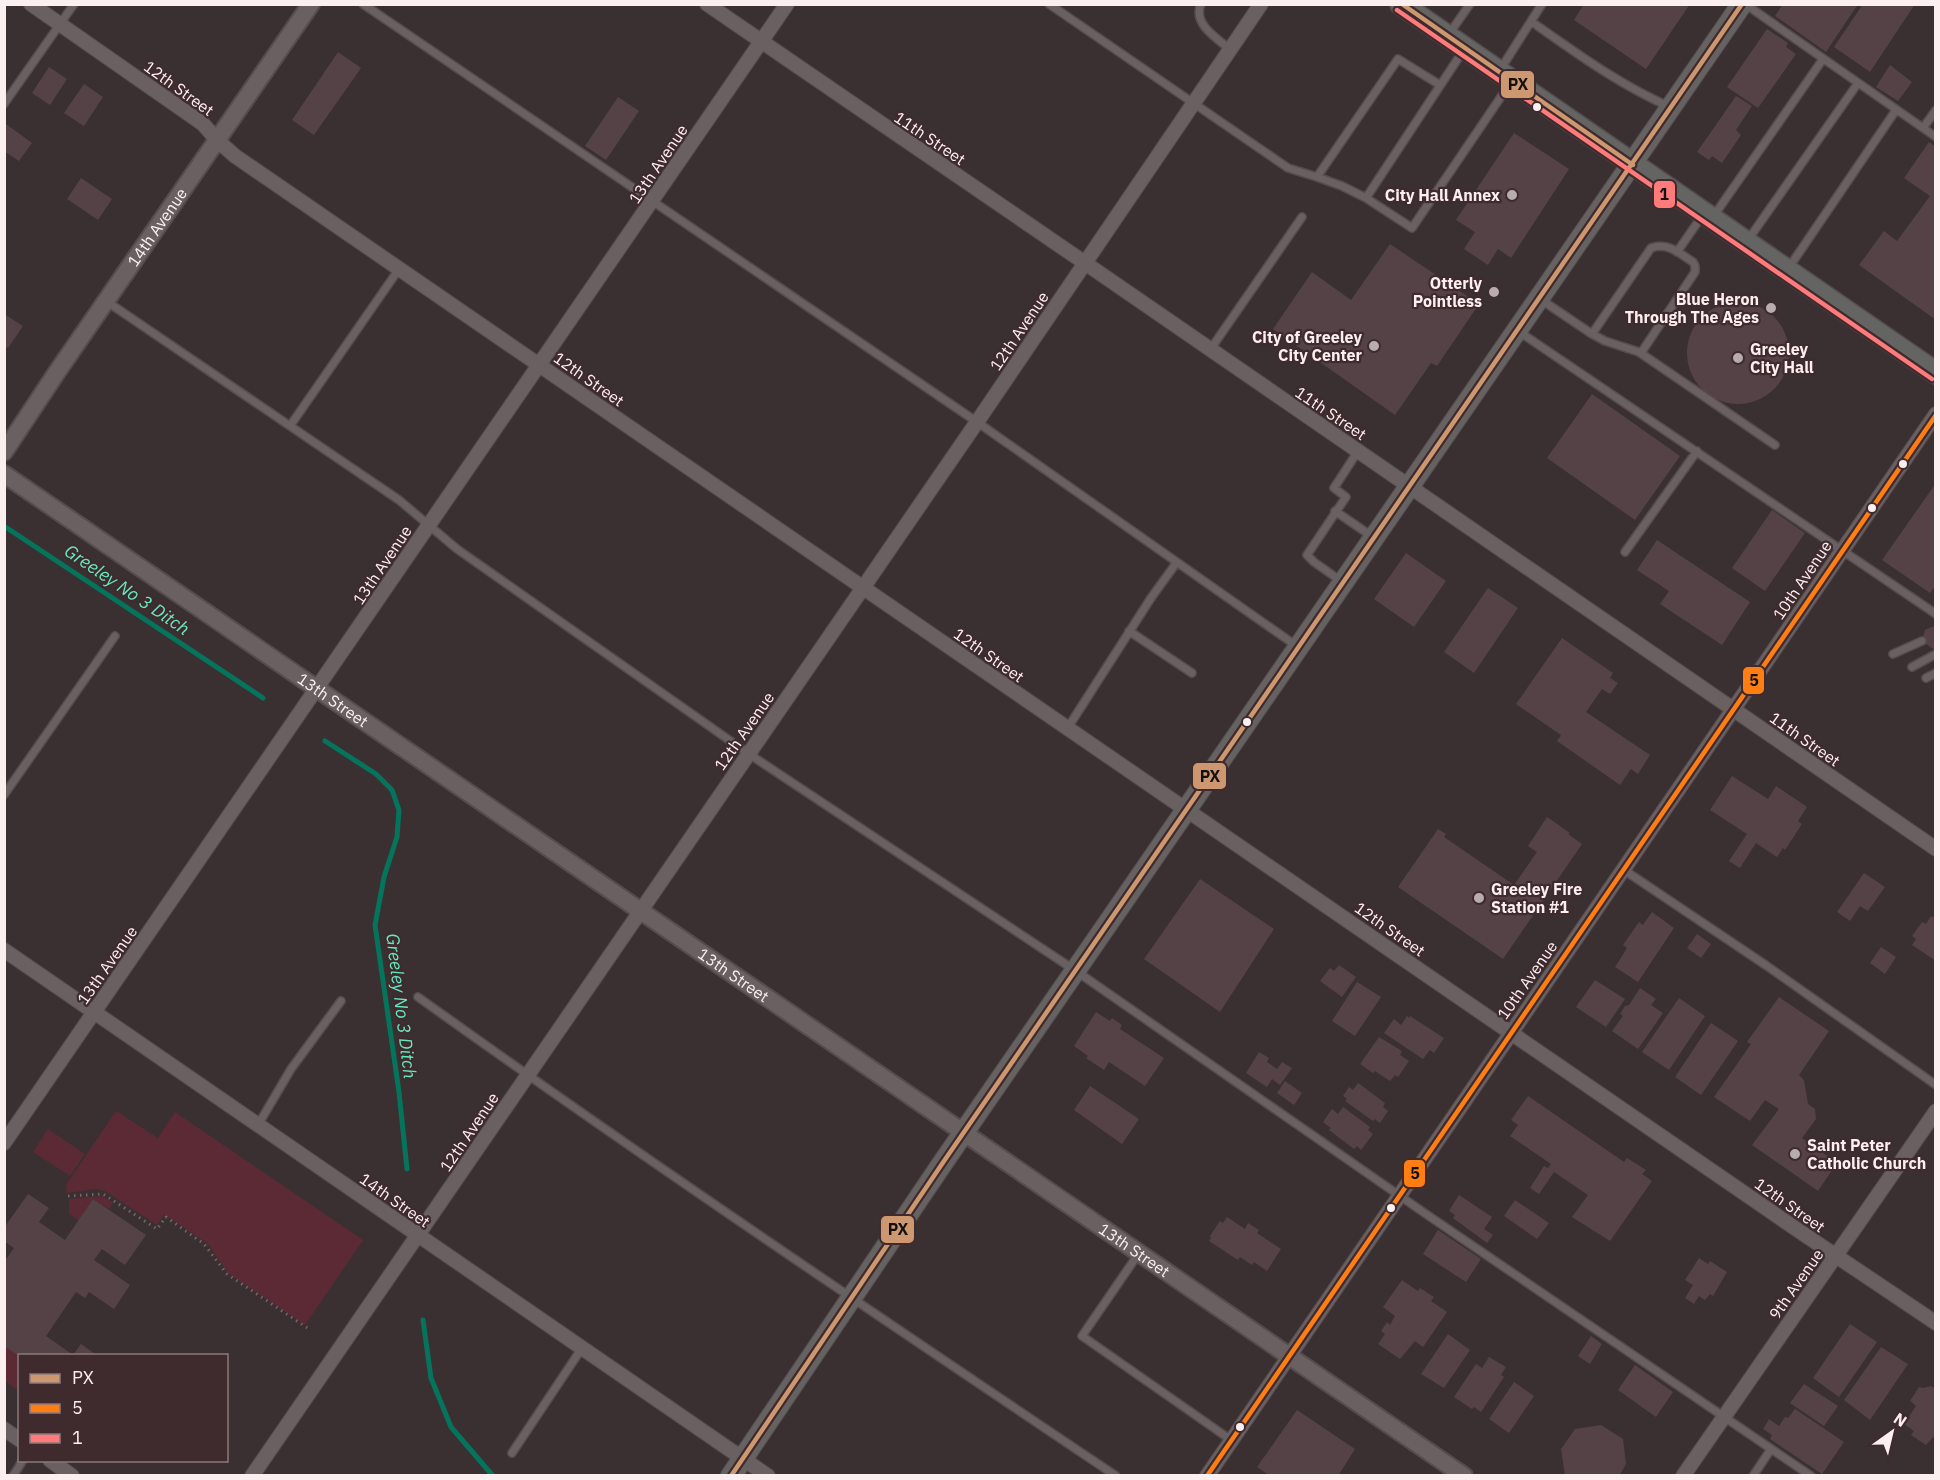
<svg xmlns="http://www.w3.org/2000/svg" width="1940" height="1480" font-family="'IBM Plex Sans',sans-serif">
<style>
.green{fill:#5c2a34}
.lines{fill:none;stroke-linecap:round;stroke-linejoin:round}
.stream{stroke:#05745c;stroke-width:5}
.building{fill:#554246}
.service-casing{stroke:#554c4e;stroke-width:10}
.minor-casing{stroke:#554c4e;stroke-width:16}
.tertiary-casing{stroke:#554c4e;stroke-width:20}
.secondary-casing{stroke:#554c4e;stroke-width:22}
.primary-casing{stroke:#554c4e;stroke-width:24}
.path{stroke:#706769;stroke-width:3;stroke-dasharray:1.5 4.5;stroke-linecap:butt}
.service{stroke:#6a6062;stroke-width:7}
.minor{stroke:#6a6062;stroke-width:14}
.tertiary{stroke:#6a6062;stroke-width:16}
.secondary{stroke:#666262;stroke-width:20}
.primary{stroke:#646462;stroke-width:21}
.bus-1-casing{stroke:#3f2b2e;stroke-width:9}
.bus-2-casing{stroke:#3f2b2e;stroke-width:9}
.bus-3-casing{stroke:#3f2b2e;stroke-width:9}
.bus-1{stroke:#cd976f;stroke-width:4.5}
.bus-2{stroke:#ff7e13;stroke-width:4.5}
.bus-3{stroke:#ff7a7a;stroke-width:4.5}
.bus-dot{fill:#fceff0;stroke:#3f2b2e;stroke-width:2}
.poi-dot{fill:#b8acae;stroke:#3f2b2e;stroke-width:2}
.labels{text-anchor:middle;stroke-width:4.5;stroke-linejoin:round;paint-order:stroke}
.street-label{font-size:16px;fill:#fceff0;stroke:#3f2b2e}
.poi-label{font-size:16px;font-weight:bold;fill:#fceff0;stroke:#3f2b2e;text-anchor:end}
.water-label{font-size:18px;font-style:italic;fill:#64eac2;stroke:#3f2b2e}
.line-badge{stroke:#3f2b2e;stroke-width:2}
.pale-badge-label{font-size:16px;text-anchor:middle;font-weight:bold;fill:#111}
</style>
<rect width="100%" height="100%" fill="#3a3032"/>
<path class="green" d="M116,1111L158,1138L175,1112L363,1240L305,1325L228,1273L208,1244L164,1214L157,1225L105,1191L96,1189L67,1193L66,1185Z
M48,1129L85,1154L70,1176L33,1152Z
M103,1196L113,1203L109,1209L93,1199L79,1220L69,1214V1199Z
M4,1346L19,1356V1391L5,1381Z"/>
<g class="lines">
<path class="stream" d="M4,526L263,698
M325,741L376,774L392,790L399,810L397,837L384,877L375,925L399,1092L407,1169
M423,1320L431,1378L451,1427L493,1476"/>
</g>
<path class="building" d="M1584,4H1690L1646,69L1574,20Z
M1783,4H1858L1826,52L1775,16Z
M1863,4H1915L1870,72L1834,47Z
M1767,29L1788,43L1786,47L1796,54L1758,108L1727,87Z
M338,52L361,68L314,135L292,120Z
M1890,65L1912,82L1898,101L1876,87Z
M49,67L67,79L50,105L32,93Z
M84,84L103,97L84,126L64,113Z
M1736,96L1752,106L1736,130L1741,135L1722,163L1712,156L1709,160L1697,152Z
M618,97L639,111L606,160L585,146Z
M6,124L32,143L19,161L4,151Z
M1514,133L1569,169L1511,258L1498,249L1488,265L1464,249L1475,232L1456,220Z
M1929,142L1936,147V320L1859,265L1884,231L1897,241L1930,196L1904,178Z
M81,178L112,199L98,220L67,199Z
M1390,244L1479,304L1437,366L1431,363L1395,415L1273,329L1312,272L1351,300Z
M1687 353a51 51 0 1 1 102 0a51 51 0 1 1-102 0Z
M4,314L23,326L8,348L4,346Z
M1592,394L1680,456L1635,520L1547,458Z
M1936,483V585L1930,593L1882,560Z
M1772,510L1805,533L1765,591L1732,568Z
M1657,540L1750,602L1722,645L1660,604L1669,591L1637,570Z
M1406,553L1446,581L1414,627L1374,599Z
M1488,588L1518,608L1474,673L1444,652Z
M1936,625V651L1922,641L1925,630Z
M1562,638L1613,673L1610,678L1618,683L1610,694L1602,689L1586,712L1650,755L1638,774L1631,769L1620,785L1557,741L1561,735L1516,704Z
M1732,776L1768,799L1776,786L1807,807L1798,821L1802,824L1785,850L1783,848L1777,857L1756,843L1740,868L1729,861L1747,834L1710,810Z
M1547,817L1570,833L1568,834L1582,844L1503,959L1398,887L1438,829L1446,834L1444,837L1514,885L1537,852L1528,846Z
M1864,873L1885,887L1868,911L1860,906L1850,921L1837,912Z
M1200,879L1274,929L1220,1012L1144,959Z
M1652,912L1674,928L1638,982L1615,967L1627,948L1623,945L1639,922L1643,925Z
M1931,916L1936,918V961L1912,945L1916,939L1912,936L1922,922L1926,924Z
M1697,934L1711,944L1701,958L1687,948Z
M1881,947L1896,957L1885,974L1870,963Z
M1339,965L1356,977L1342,997L1320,981L1330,968L1334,971Z
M1595,980L1625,999L1606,1027L1576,1007Z
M1357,982L1381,997L1355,1036L1332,1021Z
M1640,988L1656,999L1651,1005L1663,1013L1638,1049L1612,1031L1623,1016L1620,1014L1625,1006L1629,1005Z
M1779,997L1829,1031L1799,1075L1804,1080L1808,1104L1815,1109L1816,1119L1802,1138L1837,1163L1818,1191L1752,1145L1779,1109L1765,1100L1750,1121L1714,1097L1751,1044L1747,1042Z
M1679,998L1705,1016L1669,1070L1642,1052Z
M1096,1012L1110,1021L1112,1018L1122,1025L1120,1029L1164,1058L1145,1086L1109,1062L1104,1070L1086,1058L1088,1056L1074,1046Z
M1407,1016L1409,1018L1410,1016L1444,1038L1434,1053L1430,1050L1423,1059L1384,1033L1394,1019L1401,1025Z
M1711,1023L1738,1041L1701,1095L1675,1077Z
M1379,1037L1402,1051L1400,1055L1409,1061L1398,1077L1395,1075L1390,1081L1375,1071L1373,1073L1360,1064Z
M1259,1052L1269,1058L1267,1062L1277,1069L1282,1062L1292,1068L1280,1085L1272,1079L1267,1087L1246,1073Z
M1285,1081L1302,1093L1294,1105L1277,1093Z
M1358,1083L1385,1103L1383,1107L1388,1111L1380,1123L1375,1119L1373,1121L1345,1101L1347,1099L1343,1096L1349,1087L1353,1090Z
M1090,1086L1139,1119L1122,1144L1074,1110Z
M1528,1096L1624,1162L1627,1158L1646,1170L1642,1174L1652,1181L1610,1241L1572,1217L1588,1195L1554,1172L1539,1194L1530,1188L1544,1166L1548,1168L1551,1164L1510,1136L1518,1125L1511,1120Z
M1343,1107L1370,1127L1368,1130L1373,1134L1361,1150L1357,1146L1354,1149L1329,1130L1331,1128L1323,1122L1332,1109L1338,1114Z
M28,1194L49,1208L39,1222L65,1240L93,1199L146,1235L125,1265L102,1249L94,1260L130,1285L114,1309L89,1292L85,1298L76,1292L46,1336L73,1355L81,1344L98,1356H19L4,1346V1262L14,1248L4,1241V1228Z
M1459,1195L1492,1217L1484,1229L1493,1235L1487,1243L1453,1218L1455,1215L1449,1211Z
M1515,1200L1549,1223L1537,1239L1504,1216Z
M1227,1217L1245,1229L1248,1223L1259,1230L1257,1233L1281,1249L1267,1271L1254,1262L1252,1265L1240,1257L1238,1260L1209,1241L1211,1238L1210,1236L1220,1221L1223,1223Z
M1438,1230L1481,1259L1466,1282L1423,1254Z
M1699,1258L1708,1264L1710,1261L1727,1272L1713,1296L1710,1294L1705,1300L1699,1296L1694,1304L1685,1298L1693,1285L1685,1280Z
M1402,1280L1418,1291L1420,1288L1434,1297L1431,1301L1447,1312L1423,1347L1415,1341L1400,1359L1378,1344L1385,1334L1381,1331L1387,1322L1390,1325L1395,1316L1383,1307Z
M1850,1324L1877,1342L1839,1397L1813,1378Z
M1448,1334L1470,1350L1444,1388L1421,1374Z
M1591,1336L1602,1344L1590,1364L1578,1356Z
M1881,1347L1908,1364L1870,1420L1844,1400Z
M1489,1357L1506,1367L1501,1375L1504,1377L1481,1412L1474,1407L1472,1409L1454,1397L1476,1364L1482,1368Z
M1635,1365L1673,1392L1656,1417L1618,1390Z
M1514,1382L1534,1396L1509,1433L1489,1419Z
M1804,1384L1838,1406L1824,1426L1790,1403Z
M1931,1386L1936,1389V1434L1926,1445L1911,1435L1914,1431L1904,1424L1916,1406L1910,1401L1919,1387L1923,1388Z
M1795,1409L1844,1442L1822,1474L1770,1439L1772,1435L1763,1429L1769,1419L1779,1426L1785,1417L1788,1418Z
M1297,1410L1355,1449L1338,1476H1270L1257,1467Z
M1601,1425L1623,1439L1626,1464L1619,1476H1565L1561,1449L1575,1429Z"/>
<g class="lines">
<g class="service-casing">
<path id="service" d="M363,4L977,422L1298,647
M1049,4L1288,168L1317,177L1398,59L1440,85
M1201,4C1192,24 1218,39 1231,50
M1745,4L1936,137
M1532,22C1576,53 1620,85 1670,107
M1449,34L1470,4
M1500,70L1542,4
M4,104L74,4
M1923,128L1936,110
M1317,177L1342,186L1366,198L1463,51
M1366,198L1412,228L1511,82
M1713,217L1823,59
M1748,240L1858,83
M1677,252L1702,216
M1788,269L1896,110
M1540,299L1592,334L1605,341L1639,352L1775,445
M106,301L399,500L457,549L749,754L1076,971L1426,1214L1811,1476
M1518,331L1936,614
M1592,334L1651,248C1668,242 1679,253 1693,262L1695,266V272L1641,353
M1210,350L1302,217
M290,426L399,269
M1335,511L1373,537
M1625,552L1697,451
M1341,581L1314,562L1307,555L1346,497L1334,488L1358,451
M1129,631L1192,673
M1893,654L1922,641
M1912,667L1936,654
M1926,678L1936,673
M1067,729L1151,598L1177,562
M4,795L115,636
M1624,870L1767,966L1936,1085
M418,997C647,1161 881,1318 1116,1476
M258,1125L291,1069L341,1001
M1139,1253L1082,1336L1231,1440
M512,1453L582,1348
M13,1476L23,1460
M1753,1476L1771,1449"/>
</g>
<g class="minor-casing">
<path id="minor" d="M31,4L203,124L218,141L235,156L1805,1235L1936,1323
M707,4L1085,263L1936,849
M4,950L768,1476
M4,1143L787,4
M4,1429L20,1440
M50,1460L72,1476
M252,1476L977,422L1261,4
M1207,1476L1936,414
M1683,1476L1936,1111"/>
</g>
<g class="tertiary-casing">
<g id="tertiary">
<path id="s1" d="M4,452L57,372L311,4"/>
<path id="s2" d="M4,474L1464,1476"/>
</g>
</g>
<g class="secondary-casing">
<path id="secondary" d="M731,1476L944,1161L1742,4"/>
</g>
<g class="primary-casing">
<path id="primary" d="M1401,4L1936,373"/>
</g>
<path class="path" d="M68,1196L103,1194L157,1229L166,1217L204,1244L227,1274L309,1329"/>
<use href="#service" class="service"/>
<use href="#minor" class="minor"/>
<use href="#tertiary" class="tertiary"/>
<use href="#secondary" class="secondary"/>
<use href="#primary" class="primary"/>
<g class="bus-1-casing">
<path id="bus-1" d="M1402,4L1633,165
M731,1476L944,1161L1742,4"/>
</g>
<g class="bus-2-casing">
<path id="bus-2" d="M1207,1476L1936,415"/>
</g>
<g class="bus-3-casing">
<path id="bus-3" d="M1397,10L1932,379"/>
</g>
<use href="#bus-1" class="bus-1"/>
<use href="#bus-2" class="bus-2"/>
<use href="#bus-3" class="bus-3"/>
</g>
<g class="bus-dot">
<circle cx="1537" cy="107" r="5"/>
<circle cx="1903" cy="464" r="5"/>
<circle cx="1872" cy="508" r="5"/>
<circle cx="1247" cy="722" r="5"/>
<circle cx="1391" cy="1208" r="5"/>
<circle cx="1240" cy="1427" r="5"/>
</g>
<g class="poi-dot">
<circle cx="1512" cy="195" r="6"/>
<circle cx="1494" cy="292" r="6"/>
<circle cx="1771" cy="308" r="6"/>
<circle cx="1374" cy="346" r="6"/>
<circle cx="1738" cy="358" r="6"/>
<circle cx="1479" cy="898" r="6"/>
<circle cx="1795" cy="1154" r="6"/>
</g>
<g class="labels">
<g class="street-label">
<text transform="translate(179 88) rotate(36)" y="6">12th Street</text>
<text transform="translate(930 138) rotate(34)" y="6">11th Street</text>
<text transform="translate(658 164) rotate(-56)" y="6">13th Avenue</text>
<text dy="6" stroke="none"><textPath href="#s1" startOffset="272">14th Avenue</textPath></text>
<text transform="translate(1019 331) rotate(-56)" y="6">12th Avenue</text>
<text transform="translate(589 379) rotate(35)" y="6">12th Street</text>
<text transform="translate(1331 413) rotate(34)" y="6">11th Street</text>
<text transform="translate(382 565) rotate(-56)" y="6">13th Avenue</text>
<text transform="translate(1802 580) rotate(-56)" y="6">10th Avenue</text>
<text transform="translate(989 655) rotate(35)" y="6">12th Street</text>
<text dy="6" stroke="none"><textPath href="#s2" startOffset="399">13th Street</textPath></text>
<text transform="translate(744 731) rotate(-55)" y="6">12th Avenue</text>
<text transform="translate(1805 739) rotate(35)" y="6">11th Street</text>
<text transform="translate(1390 929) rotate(35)" y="6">12th Street</text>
<text transform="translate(107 965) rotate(-55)" y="6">13th Avenue</text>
<text dy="6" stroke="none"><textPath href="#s2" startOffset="885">13th Street</textPath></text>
<text transform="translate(1527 980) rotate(-55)" y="6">10th Avenue</text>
<text transform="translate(469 1132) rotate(-56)" y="6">12th Avenue</text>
<text transform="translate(395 1200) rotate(35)" y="6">14th Street</text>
<text transform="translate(1790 1205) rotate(35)" y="6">12th Street</text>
<text dy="6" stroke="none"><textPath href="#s2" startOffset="1371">13th Street</textPath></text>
<text transform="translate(1796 1284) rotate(-55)" y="6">9th Avenue</text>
</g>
<g class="poi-label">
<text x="1500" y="201">City Hall Annex</text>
<text x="1482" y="289">Otterly<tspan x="1482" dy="18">Pointless</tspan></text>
<text x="1759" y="305">Blue Heron<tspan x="1759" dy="18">Through The Ages</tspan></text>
<text x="1362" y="343">City of Greeley<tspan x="1362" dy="18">City Center</tspan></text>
<text x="1750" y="355" text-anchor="start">Greeley<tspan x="1750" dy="18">City Hall</tspan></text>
<text x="1491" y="895" text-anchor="start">Greeley Fire<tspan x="1491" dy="18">Station #1</tspan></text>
<text x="1807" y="1151" text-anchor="start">Saint Peter<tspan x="1807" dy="18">Catholic Church</tspan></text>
</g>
<g class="water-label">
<text transform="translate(127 590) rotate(34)" y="6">Greeley No 3 Ditch</text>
<text transform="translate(401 1006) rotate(83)" y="6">Greeley No 3 Ditch</text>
</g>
</g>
<g class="line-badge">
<rect x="1500" y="70" width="35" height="29" rx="6" fill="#cd976f"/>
<rect x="1653" y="180" width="23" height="29" rx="6" fill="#ff7a7a"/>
<rect x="1742" y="666" width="23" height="29" rx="6" fill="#ff7e13"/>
<rect x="1192" y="762" width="35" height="28" rx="6" fill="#cd976f"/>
<rect x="1403" y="1159" width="23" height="29" rx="6" fill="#ff7e13"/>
<rect x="880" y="1215" width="35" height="29" rx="6" fill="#cd976f"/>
</g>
<g class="pale-badge-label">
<text x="1518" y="90">PX</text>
<text x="1664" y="200">1</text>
<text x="1754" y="686">5</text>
<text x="1210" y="782">PX</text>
<text x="1415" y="1179">5</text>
<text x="898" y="1235">PX</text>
</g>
<rect width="1940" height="1480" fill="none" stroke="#fceff0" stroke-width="12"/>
<rect x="18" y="1354" width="210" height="108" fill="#3f2b2e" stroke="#8b797c" stroke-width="1.5"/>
<rect x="30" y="1374" width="30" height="9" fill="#cd976f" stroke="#8b797c" stroke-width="1.5"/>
<text x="72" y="1384" font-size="18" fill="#fceff0">PX</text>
<rect x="30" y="1404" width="30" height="9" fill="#ff7e13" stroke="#8b797c" stroke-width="1.5"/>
<text x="72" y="1414" font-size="18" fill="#fceff0">5</text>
<rect x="30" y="1434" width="30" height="9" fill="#ff7a7a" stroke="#8b797c" stroke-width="1.5"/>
<text x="72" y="1444" font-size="18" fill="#fceff0">1</text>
<g transform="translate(1892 1432) rotate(34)" stroke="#3f2b2e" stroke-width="4.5" paint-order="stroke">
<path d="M0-4.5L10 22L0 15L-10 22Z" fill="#fceff0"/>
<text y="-9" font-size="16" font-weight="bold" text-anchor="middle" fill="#fceff0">N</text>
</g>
</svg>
